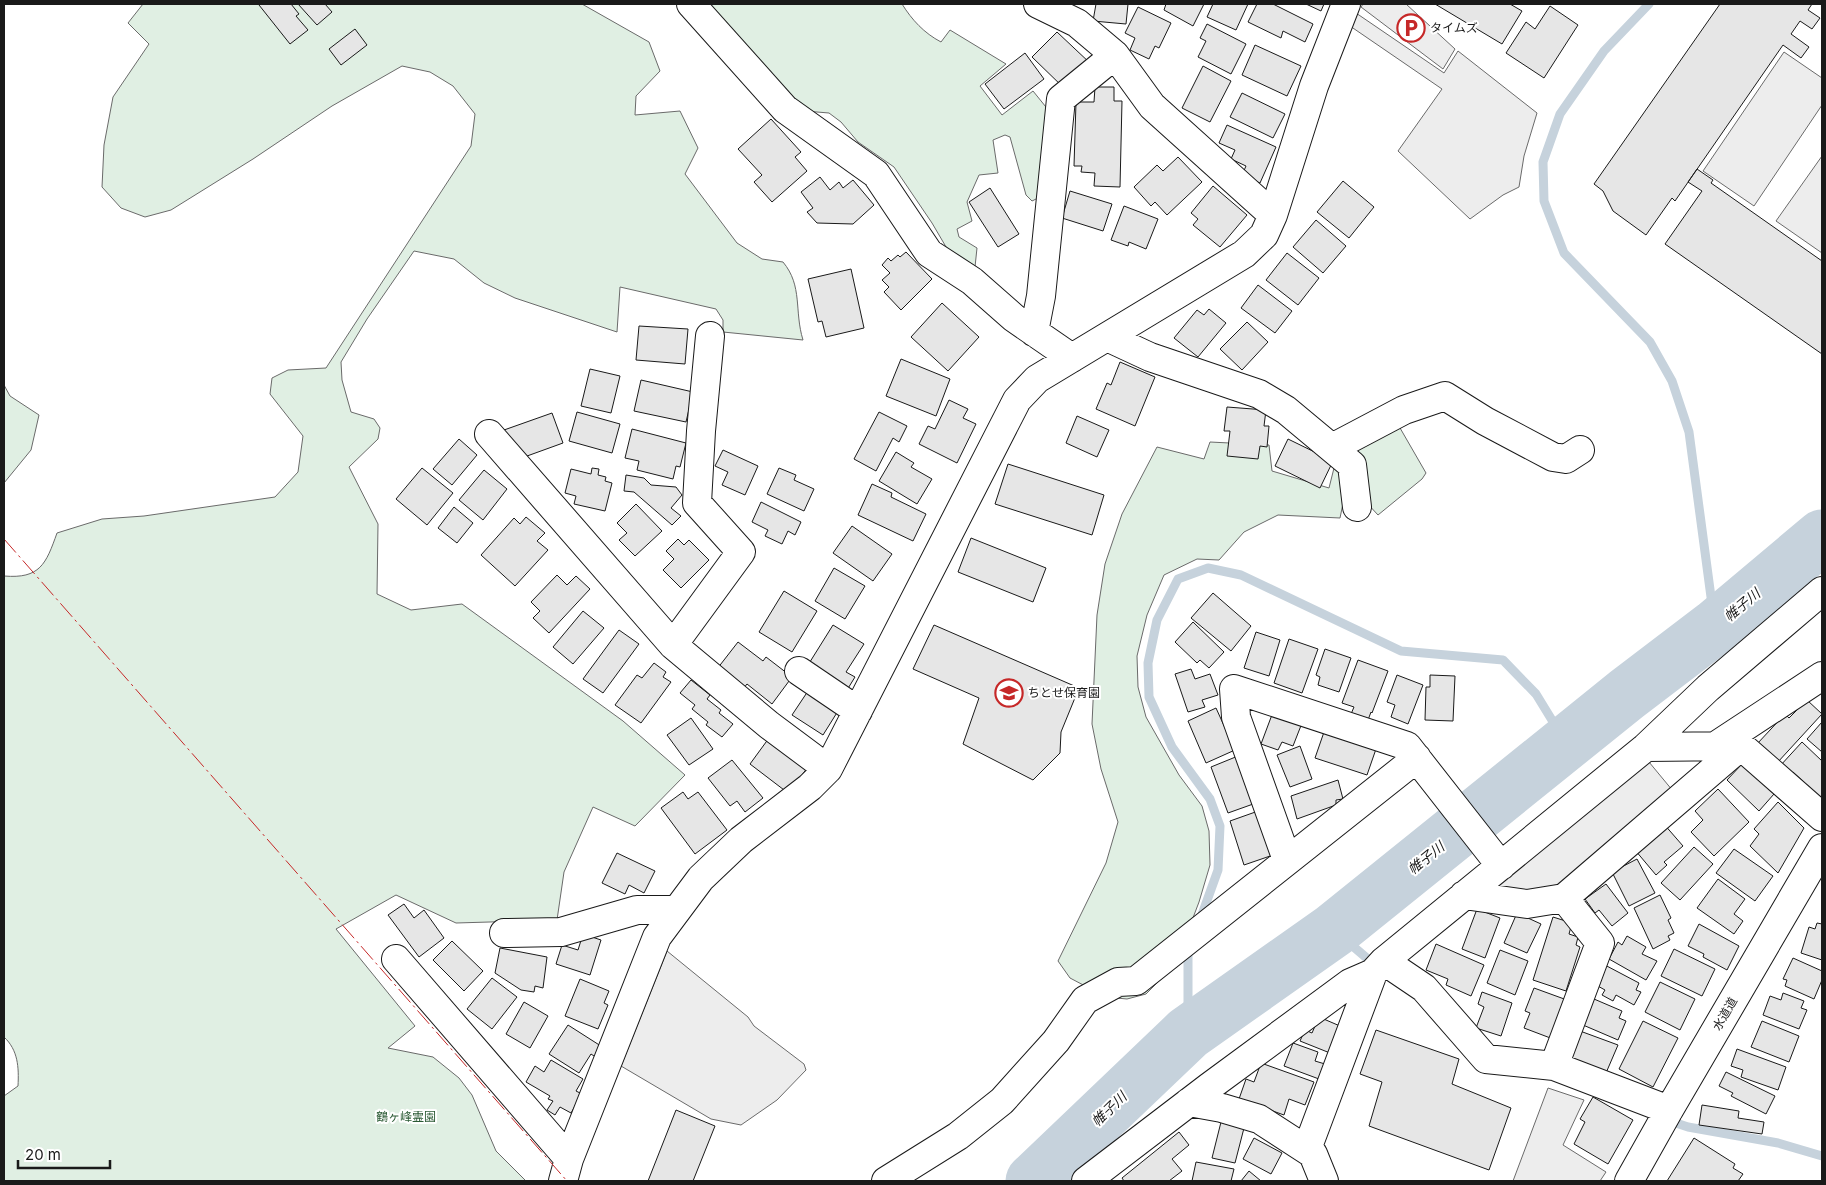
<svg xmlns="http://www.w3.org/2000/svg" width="1826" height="1185" font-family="Inter,'Noto Sans JP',sans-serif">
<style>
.green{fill:#e0efe3;stroke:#6a6a6a}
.parking{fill:#ededed;stroke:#6a6a6a}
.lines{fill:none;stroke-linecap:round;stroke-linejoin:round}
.stream{stroke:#c6d2dc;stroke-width:9}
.river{stroke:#c6d2dc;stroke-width:55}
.building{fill:#e6e6e6;stroke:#1a1a1a}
.minor-casing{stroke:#1a1a1a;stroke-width:30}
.minor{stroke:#fff;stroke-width:28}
.power{stroke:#c62828;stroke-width:1;stroke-dasharray:18 4 2.5 4;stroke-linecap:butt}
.labels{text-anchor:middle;stroke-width:4;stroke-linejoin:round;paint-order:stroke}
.poi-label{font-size:12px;fill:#1a1a1a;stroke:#fff;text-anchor:start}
.street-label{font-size:12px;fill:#1a1a1a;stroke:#fff}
.park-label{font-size:12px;fill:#2b5a34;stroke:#fff}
.water-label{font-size:14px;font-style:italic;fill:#1a1a1a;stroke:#fff}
</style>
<rect width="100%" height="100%" fill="#fff"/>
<path class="green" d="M143,4H582L649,42L660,71L636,96L635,115L680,111L698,148L685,174L737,243L762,259L783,262C803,286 794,311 803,340L723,332V320L716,309L620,287L617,332L515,298L484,283L454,259L414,251L367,319L341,362L342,380L351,412L374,419L380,428L378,439L349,467L378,524L377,594L411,610L462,604L623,721L685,775L635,826L593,807L564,872L557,920L456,923L396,895L336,929L415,1026L388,1048L433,1057L459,1078L472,1095L496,1151L526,1181H4V1096L18,1086C19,1067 18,1050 4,1037V576C40,579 46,564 57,533L102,519L144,516L275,497L298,472L303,436L270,394L272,378L288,370L326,368L471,146L475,114L453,86L430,72L402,66L332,106L253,159L171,210L145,217L121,208L102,187L104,145L113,97L149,44L128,23Z
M687,4H902C912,20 924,33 941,42L950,30L1006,64L980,86L1002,115L1033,91L1050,112L1046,194L1032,201L1026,195L1010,137L1005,135L993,140L998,173L979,175L967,202L972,221L957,229L959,237L977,248L975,267L949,252L932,223L894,167L858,142L841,122L829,113L805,111Z
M4,385L10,396L39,415L31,450L4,483Z
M1396,421L1426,473L1422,479L1378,515L1366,502L1345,449Z
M1210,442L1269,445L1272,471L1329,488L1335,464L1345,470V494L1340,518L1278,515L1244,532L1219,560L1197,559L1164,575L1147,615L1137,656L1138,687L1146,717L1179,775L1202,806L1209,831L1210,865L1199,902L1175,965L1146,994L1127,999L1106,997L1070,978L1058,961L1106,863L1118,822L1101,769L1092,724L1097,615L1105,564L1122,514L1157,447L1204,459Z"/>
<path class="parking" d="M1363,4H1406L1455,49L1443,69L1361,7Z
M1356,13L1444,73L1458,51L1537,113L1524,156L1519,187L1503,195L1470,219L1398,151L1442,89L1350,26Z
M1784,52L1822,78V105L1754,206L1703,171Z
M1822,156V253L1776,221Z
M1649,762L1673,791L1629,824L1561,891H1491Z
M667,951L748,1017L754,1026L804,1064L806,1070L777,1100L741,1125L711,1119L621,1066Z
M1548,1088L1584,1100L1563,1145L1606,1172L1600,1181H1513Z"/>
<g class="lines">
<path class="stream" d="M1649,4L1604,51L1560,114L1543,162L1544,201L1564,253L1650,342L1672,381L1689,432L1715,627
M1200,920L1218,870L1220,826L1210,799L1172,747L1149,697L1148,663L1157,620L1178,579L1208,568L1241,575L1401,651L1503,660L1536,694L1566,743
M1334,930L1376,966
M1188,1033V954L1191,946
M1667,1120L1688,1127L1778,1143L1822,1156"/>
<path class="river" d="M1033,1181L1188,1033L1334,930L1627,694L1715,627L1822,537"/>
</g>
<path class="building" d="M261,4H291L299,14L296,16L308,30L290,44L259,5Z
M298,4H325L332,12L317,25Z
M1096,4H1128L1126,24L1093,21Z
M1166,4H1204L1193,26L1164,10Z
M1213,4H1248L1236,30L1207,17Z
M1257,4H1273L1313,24L1305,42L1283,31L1281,38L1248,22Z
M1306,4H1324L1321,11Z
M1435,4H1510L1522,11L1502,44Z
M1720,4H1812L1808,10L1820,18L1812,29L1800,21L1791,34L1809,47L1801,58L1783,45L1675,201L1672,198L1646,235L1613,211L1603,191L1594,184Z
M1550,6L1578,25L1544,78L1506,53L1526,22L1535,29Z
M1138,7L1171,23L1159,48L1155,46L1149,59L1130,50L1135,38L1125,33Z
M1207,24L1246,44L1231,74L1198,57L1206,41L1200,38Z
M355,29L367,45L341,65L329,49Z
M1057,32L1091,64L1066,90L1032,57Z
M1255,45L1301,66L1287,96L1242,75Z
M1025,53L1044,79L1004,109L985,84Z
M1203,66L1231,81L1210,122L1182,108Z
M1095,87H1114V101H1122L1120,187L1094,186L1095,173L1081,172L1082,166H1074L1076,102H1094Z
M1242,93L1285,114L1273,138L1230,117Z
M771,119L801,152L795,157L807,171L772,202L754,182L762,175L738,149Z
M1227,125L1276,147L1260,183L1242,175L1246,166L1231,159L1235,150L1219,143Z
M1178,157L1202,182L1167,215L1155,202L1151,206L1134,187L1157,165L1163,171Z
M1697,169L1713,180L1711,183L1822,261V354L1665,244L1702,191L1688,182Z
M820,177L830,190L839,182L843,188L853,180L874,205L853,224L817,223L807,212L813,208L801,192Z
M1343,181L1374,207L1349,238L1317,212Z
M1213,186L1247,215L1220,247L1193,225L1198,219L1191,213Z
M990,188L1019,234L998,247L969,202Z
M1070,191L1112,204L1103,231L1062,218Z
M1124,206L1158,219L1146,249L1129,242L1128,246L1111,240Z
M1316,220L1346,246L1323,273L1293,247Z
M906,252L932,279L901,310L884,292L889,287L882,280L890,273L882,265L888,258L891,261L898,255L900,257Z
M1287,253L1319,278L1298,305L1266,280Z
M851,269L864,328L826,337L822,321L818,322L808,279Z
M1258,285L1292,311L1275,333L1241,308Z
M942,303L979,337L948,371L911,337Z
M1209,309L1226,323L1198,357L1174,338L1197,310L1204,315Z
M1247,322L1268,342L1242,370L1220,349Z
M639,326L688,329L685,364L636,360Z
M901,359L950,379L936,416L886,396Z
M1120,362L1155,377L1135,426L1096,409L1107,383L1111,385Z
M590,369L620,376L611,413L581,406Z
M641,380L693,392L686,422L634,411Z
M949,400L968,409L963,418L976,424L957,463L919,444L928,426L935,429Z
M1227,407L1266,410L1264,426H1269L1267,447L1260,446L1258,459L1227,456L1230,431H1224Z
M577,412L620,424L612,453L569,441Z
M879,412L907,426L899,442L893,438L876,471L854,459Z
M552,413L563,443L516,460L504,430Z
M1077,416L1109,430L1097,457L1066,443Z
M632,429L686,443L680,467L676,466L673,479L637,470L639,461L625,458Z
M459,439L477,455L452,485L433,469Z
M1288,439L1333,461L1320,488L1275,466Z
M723,450L758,466L745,495L722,485L728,472L715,466Z
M896,452L914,463L911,467L932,479L917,504L879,481Z
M1008,464L1104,495L1092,535L995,504Z
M422,468L453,493L427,525L396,499Z
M592,468L599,469L598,475L606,477L605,481L612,483L605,511L574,504L576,496L565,493L571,469L591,474Z
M779,468L796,475L794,480L814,489L804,511L767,494Z
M484,470L507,489L483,520L459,500Z
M626,475L644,478L651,485L676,487L682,495L671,508L681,516L672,525L634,492L624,491Z
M872,484L892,493L891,497L926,514L913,541L858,515Z
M761,502L801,522L795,535L788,531L782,544L765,536L768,530L752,522Z
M636,504L662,531L635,556L619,540L627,533L617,523Z
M454,507L473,523L457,543L438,528Z
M526,517L545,533L537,541L548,550L515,586L481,555L514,518L520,524Z
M852,526L892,554L873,581L833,553Z
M971,538L1046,568L1033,602L958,572Z
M678,539L684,545L689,540L709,560L681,588L663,570L674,559L666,551Z
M834,568L865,586L845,619L815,601Z
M557,575L567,585L576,576L590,589L549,633L533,618L540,611L531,602Z
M784,591L817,611L792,652L759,632Z
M1213,593L1251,626L1231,651L1191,618Z
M583,611L604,628L573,664L553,647Z
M1193,622L1224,652L1209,668L1200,660L1197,663L1175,642Z
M833,625L864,644L846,672L855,677L847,690L808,665Z
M934,625L1079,688L1061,732L1060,753L1033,780L963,744L979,698L913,669Z
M619,630L639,644L603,693L583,679Z
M1256,632L1280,640L1269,676L1244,668Z
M1289,639L1318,649L1302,693L1274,683Z
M738,642L763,661L766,657L792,677L772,704L747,684L743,689L717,669Z
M1325,649L1351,658L1339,692L1318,685L1320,677L1316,675Z
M1358,660L1388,671L1372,713L1371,712L1368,720L1351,714L1354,707L1342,703Z
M654,663L666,672L663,677L671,682L641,723L615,705L637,675L642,678Z
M1191,669L1195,679L1210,674L1218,695L1202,700L1205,707L1188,712L1175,674Z
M1397,675L1423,685L1408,724L1391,717L1395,705L1387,702Z
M1430,675L1455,676L1453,721L1425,720L1426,687H1430Z
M691,680L710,695L707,699L721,710L719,713L733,724L722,737L706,725L708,722L692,709L695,705L680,693Z
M808,691L838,711L823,735L792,715Z
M1807,700L1822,714L1777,763L1757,744L1785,714L1789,718Z
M1216,708L1235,750L1206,763L1188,721Z
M1273,712L1302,723L1293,746L1282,742L1278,750L1261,744Z
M691,718L713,749L689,765L667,735Z
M1822,722V752L1807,739Z
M1324,732L1376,749L1367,775L1315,758Z
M769,738L808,767L788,793L750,764Z
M1802,742L1822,761V795L1820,797L1793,772L1790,775L1780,766Z
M1300,746L1312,779L1290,787L1277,755Z
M1238,756L1256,803L1228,813L1211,767Z
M732,760L763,798L745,812L737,801L730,806L708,778Z
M1742,764L1774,794L1759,811L1727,780Z
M1338,780L1343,799L1336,800V805L1297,819L1291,796Z
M1718,789L1749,822L1714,856L1691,832L1703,820L1695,811Z
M683,792L688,799L698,792L727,830L695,854L661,808Z
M1778,802L1804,828L1778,873L1750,846L1759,834L1754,829Z
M1261,810L1276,854L1244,865L1230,821Z
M1663,823L1683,846L1664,862L1667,865L1656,875L1635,850Z
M1694,847L1713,864L1680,900L1661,883Z
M1734,849L1773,876L1755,901L1716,873Z
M617,853L655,871L644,893L629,885L625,894L602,883Z
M1637,859L1655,893L1629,906L1612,872Z
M1718,879L1745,899L1734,914L1743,921L1734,934L1697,908Z
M1606,884L1628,913L1612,926L1599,910L1595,913L1585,899Z
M1660,895L1671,918L1668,920L1674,933L1668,936L1670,940L1653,949L1634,908Z
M404,904L414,918L424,910L444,938L419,957L388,915Z
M1477,909L1500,918L1485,958L1462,949Z
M1517,913L1541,924L1527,953L1504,943Z
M1553,917L1572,923L1569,934L1578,937L1576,945L1580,947L1566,991L1533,980Z
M1817,923L1822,924V960L1801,953L1809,927L1815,929Z
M1699,924L1739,946L1727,970L1703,957L1704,954L1688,946Z
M583,934L601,940L590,975L556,964L562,945L578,950Z
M1627,936L1646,947L1642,954L1657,961L1646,980L1609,959L1618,942L1622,945Z
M452,941L483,971L464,991L433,960Z
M1436,944L1484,965L1471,996L1446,985L1448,979L1426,970Z
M500,948L547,957L543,988L535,986L534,992L521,990L495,973Z
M1674,949L1715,969L1702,996L1661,976Z
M1500,950L1528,961L1515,995L1487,983Z
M1793,958L1822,971V980L1814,999L1785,986L1787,980L1783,979Z
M1603,964L1639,983L1636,990L1641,992L1634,1005L1616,995L1613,1001L1602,995L1605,990L1596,985Z
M492,978L517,997L492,1029L467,1009Z
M580,979L609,991L604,1003L608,1005L598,1029L565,1016Z
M1660,982L1695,999L1680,1030L1645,1012Z
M1534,988L1567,1000L1553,1039L1524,1028L1530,1013L1525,1011Z
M1482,992L1512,1003L1501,1036L1476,1028L1484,1007L1478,1004Z
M1783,993L1804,1001L1801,1008L1807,1010L1799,1029L1763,1015L1770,996L1781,1000Z
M1594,999L1622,1011L1619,1018L1626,1021L1618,1040L1583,1025Z
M524,1002L548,1016L530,1048L506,1034Z
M1319,1017L1340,1026L1330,1053L1300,1041L1305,1030L1312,1033Z
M1643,1021L1678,1038L1653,1087L1619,1069Z
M1762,1021L1799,1036L1789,1062L1751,1047Z
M568,1025L604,1048L597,1058L591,1054L579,1073L549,1054Z
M1376,1030L1459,1059L1452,1084L1511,1108L1489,1170L1369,1126L1382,1082L1360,1074Z
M1580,1031L1618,1045L1606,1073L1570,1058Z
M1293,1043L1318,1052L1315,1061L1325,1064L1319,1079L1284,1066Z
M1737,1049L1786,1067L1778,1090L1741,1077L1743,1070L1731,1066Z
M551,1060L583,1079L576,1091L582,1094L571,1113L560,1107L555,1115L547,1110L553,1101L548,1099L550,1096L526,1082L535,1066L544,1072Z
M1261,1063L1314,1082L1305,1105L1289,1099L1284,1115L1239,1099L1246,1079L1254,1082Z
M1726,1072L1775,1096L1766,1114L1731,1096L1733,1093L1719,1086Z
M1593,1097L1633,1120L1608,1164L1574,1144L1585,1122L1580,1119Z
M1702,1105L1739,1111L1738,1118L1764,1122L1762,1134L1699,1125Z
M676,1110L715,1126L693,1181H648Z
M1221,1122L1244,1128L1235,1163L1212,1158Z
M1179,1132L1189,1145L1172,1159L1182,1171L1169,1181H1124L1122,1178Z
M1254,1138L1282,1153L1271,1174L1243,1159Z
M1694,1138L1735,1164L1733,1168L1743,1174L1738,1181H1667Z
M1196,1162L1234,1169L1231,1181H1192Z
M1249,1171L1261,1181H1241Z"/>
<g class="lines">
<g class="minor-casing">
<path id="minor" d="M691,4L785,109L876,174L929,253L972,281L1014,318L1072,358
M1038,4L1077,23L1115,55L1152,106L1273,215
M1034,332L1041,296L1061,99L1115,55
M1107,337L1150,357L1259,394L1286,410L1352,465L1357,507
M489,434L673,645L769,725L828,769
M1332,448L1404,410L1445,396L1485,421L1553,457L1566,459L1580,450
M673,645L741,552L697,503L701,431L710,336
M799,671L858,711
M1646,747L1708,688L1822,591
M1714,747L1822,676
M1287,860L1236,717L1234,689L1407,746L1501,866
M1464,895L1527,904L1564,898L1741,746
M504,933L561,932L637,910H677
M396,959L569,1159
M1384,961L1424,988L1486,1059L1554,1066L1669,1110
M1554,1066L1600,943L1564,898
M1189,1102L1222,1108L1259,1119L1313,1154L1324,1181
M1307,1149L1373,973
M563,1181L569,1159L657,937L701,878L741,840L810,787L828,769L1017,400L1037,379L1244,254L1264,235L1273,215L1314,86L1346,4
M886,1181L958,1136L1002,1101L1056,1041L1085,1000L1118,982L1136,981L1417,758
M1086,1181L1209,1087L1350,983L1373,973L1384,961L1646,747L1741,746L1822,817
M1629,1181L1669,1110L1822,848"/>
</g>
<use href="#minor" class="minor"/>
<path class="power" d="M4,539L567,1181"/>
</g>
<defs>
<g id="parking-ring" transform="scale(1.4375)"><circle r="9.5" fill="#fff" stroke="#c62828" stroke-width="1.5"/><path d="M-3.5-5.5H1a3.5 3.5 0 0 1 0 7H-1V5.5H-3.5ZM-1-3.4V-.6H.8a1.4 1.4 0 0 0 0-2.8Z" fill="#c62828"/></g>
<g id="school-ring" transform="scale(1.4375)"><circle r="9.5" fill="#fff" stroke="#c62828" stroke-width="1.5"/><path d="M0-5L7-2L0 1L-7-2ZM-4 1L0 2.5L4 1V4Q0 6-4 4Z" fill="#c62828"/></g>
</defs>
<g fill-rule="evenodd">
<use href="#parking-ring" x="1411" y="28"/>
<use href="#school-ring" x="1009" y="693"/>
</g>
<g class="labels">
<g class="poi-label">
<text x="1430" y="32">タイムズ</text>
<text x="1028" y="697">ちとせ保育園</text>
</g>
<g class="street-label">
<text transform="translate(1725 1014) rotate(-60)" y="4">水道道</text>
</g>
<g class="park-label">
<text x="406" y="1121">鶴ヶ峰霊園</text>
</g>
<g class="water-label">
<text transform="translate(1742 605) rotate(-40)" y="5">帷子川</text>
<text transform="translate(1426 858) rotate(-39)" y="5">帷子川</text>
<text transform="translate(1109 1109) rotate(-44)" y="5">帷子川</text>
</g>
</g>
<rect width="1826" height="1185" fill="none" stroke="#1a1a1a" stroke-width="10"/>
<path d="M18 1160v8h92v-8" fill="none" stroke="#1a1a1a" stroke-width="2.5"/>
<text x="25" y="1160" font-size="15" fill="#1a1a1a" stroke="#ffffff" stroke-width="4" paint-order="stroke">20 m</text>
</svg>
